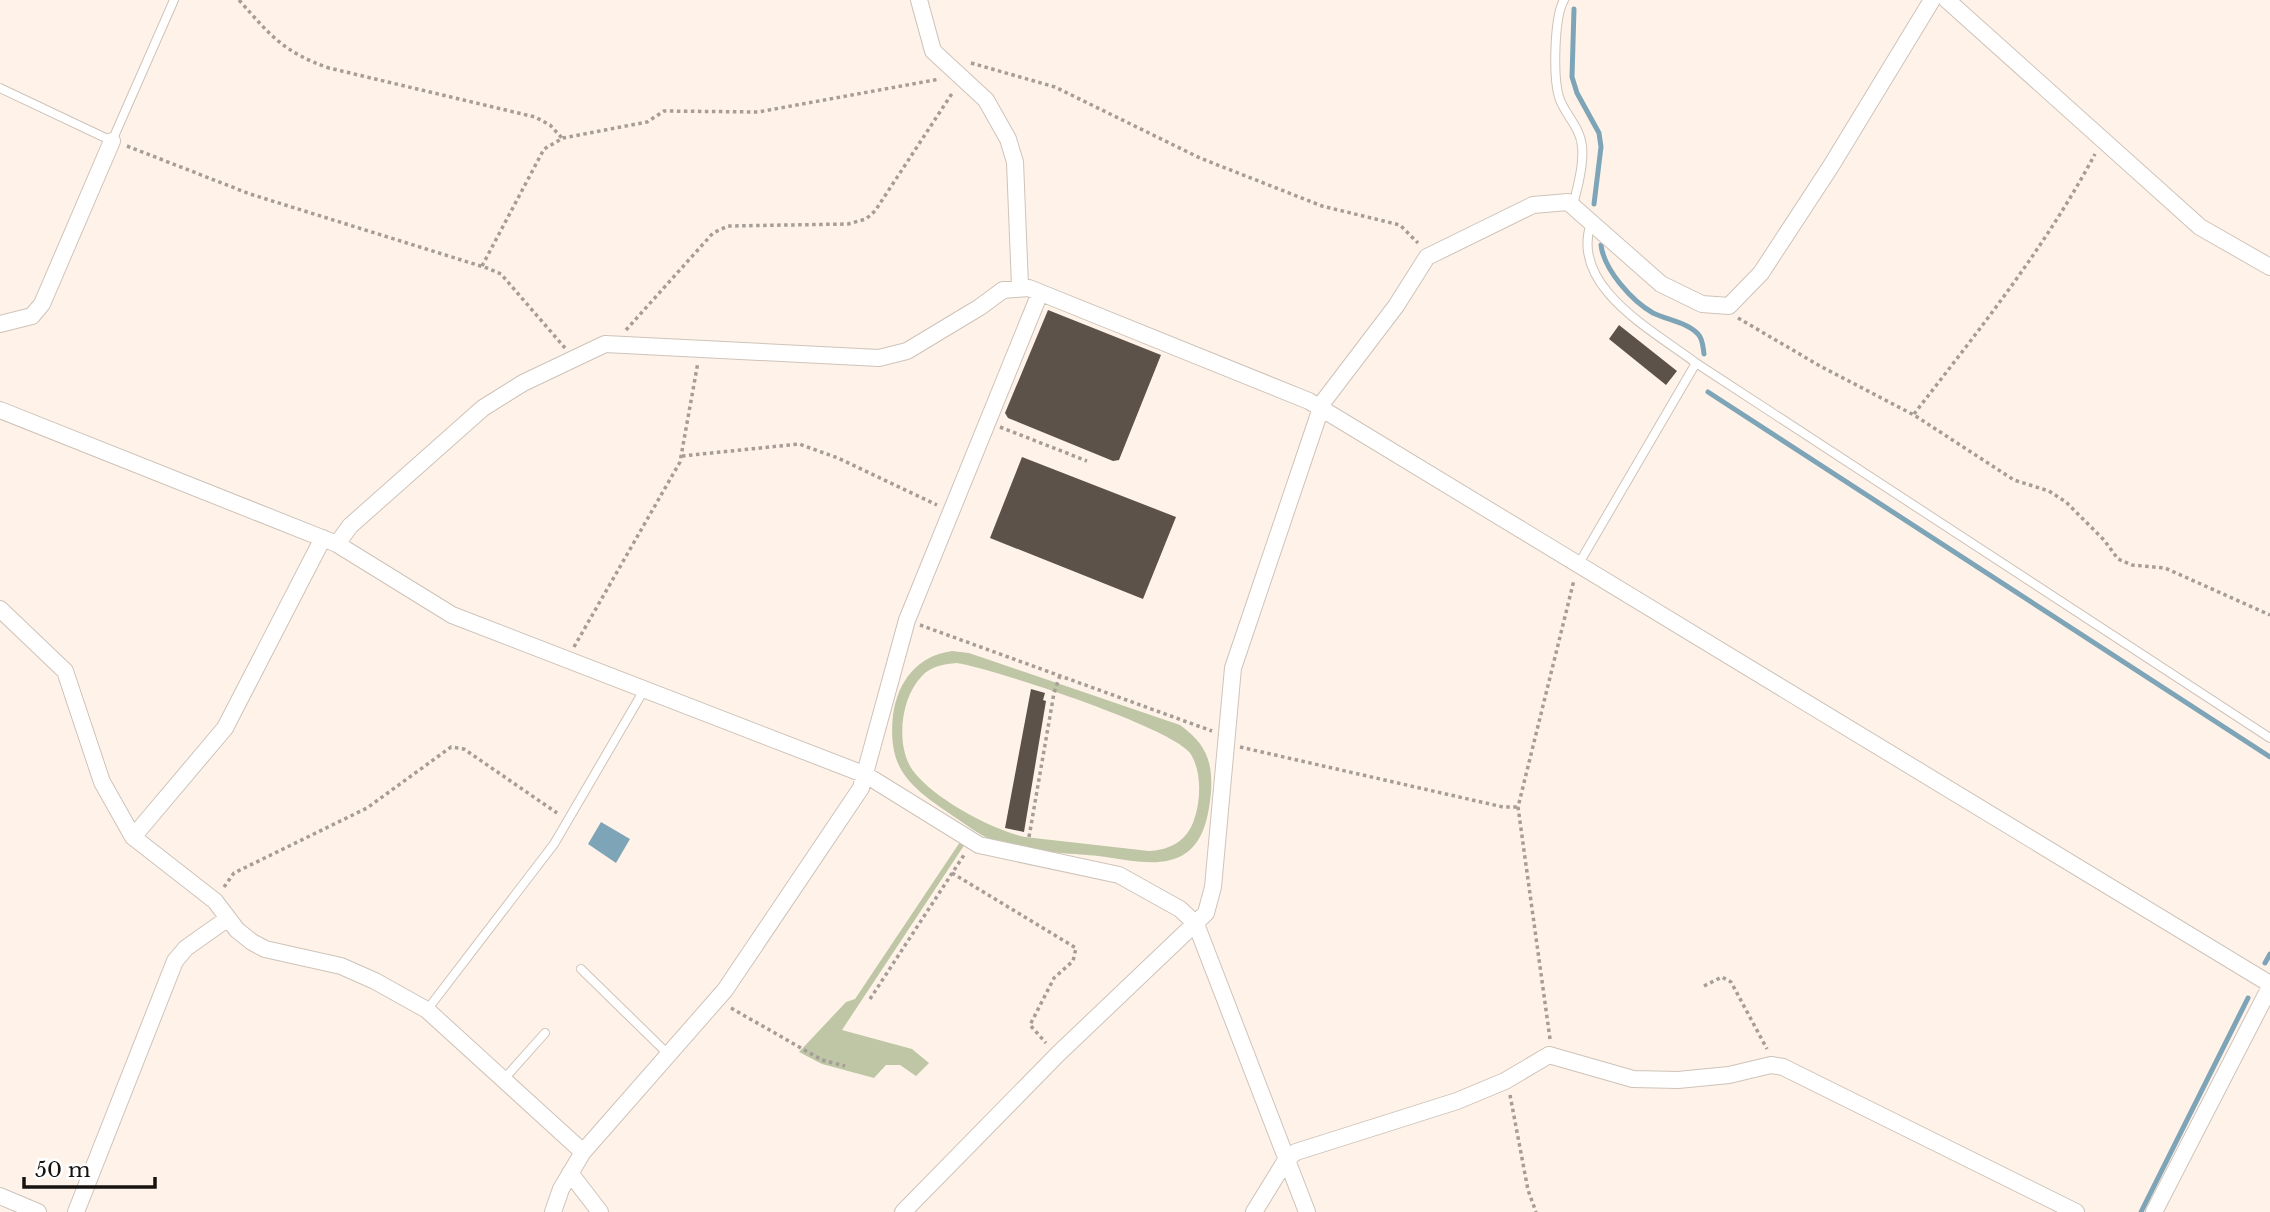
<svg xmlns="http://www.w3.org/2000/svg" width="2270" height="1212" font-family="'Libre Baskerville',serif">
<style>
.green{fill:#bec6a6;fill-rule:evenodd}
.water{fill:#7ea5b7}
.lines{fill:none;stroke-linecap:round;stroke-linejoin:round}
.stream{stroke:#7ea5b7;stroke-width:5}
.building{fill:#5c524a}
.service-casing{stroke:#cec3b9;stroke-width:10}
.minor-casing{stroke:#cec3b9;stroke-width:18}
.path{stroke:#a69d96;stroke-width:3.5;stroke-dasharray:3.5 3.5;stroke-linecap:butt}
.service{stroke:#fff;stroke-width:8}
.minor{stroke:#fff;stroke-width:16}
</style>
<rect width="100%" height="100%" fill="#fff3e9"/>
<path class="green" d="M952,651L969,653L1180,725C1205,743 1213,760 1211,792C1209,813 1205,840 1186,853C1162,870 1125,859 1098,856C1071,853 1022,852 998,843C982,837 967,825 953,816C911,787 887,771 893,715C898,681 917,656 952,651ZM957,663C994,669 1171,727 1190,753C1202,771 1201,800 1194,820C1187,841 1170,850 1149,851L1025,837C992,830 935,799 914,772C895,748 900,698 922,676C931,666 944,664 957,663Z
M960,842L965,844L842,1030L912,1049L929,1063L916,1076L900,1065H886L874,1078L822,1064L799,1052L846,1002L855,999Z"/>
<path class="water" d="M601,822L630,839L616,863L588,844Z"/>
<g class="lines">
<path class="stream" d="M1574,9L1572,77L1577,93L1599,133L1601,147L1594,204
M1601,245C1604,270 1632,301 1653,313C1667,320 1687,322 1698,334C1703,339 1703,347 1704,354
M1708,392L2270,757
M2265,963L2270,954
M2141,1212L2248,998"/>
</g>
<path class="building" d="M1048,310L1161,355L1119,460L1113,461L1008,418L1005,413Z
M1619,325L1677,371L1666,385L1609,339Z
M1022,457L1176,517L1143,599L990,538Z
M1031,689L1045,693L1043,700L1046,701L1024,832L1005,828Z"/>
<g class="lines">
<g class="service-casing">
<path id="service" d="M1564,0C1554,17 1553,77 1559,97C1564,114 1580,126 1582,146C1584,164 1578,187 1573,204
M0,88L112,141L174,0
M1591,223C1569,287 1654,331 1696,363L2270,738
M1578,565L1696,363
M581,969L669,1055
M427,1010L554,844L644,690
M503,1080L545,1033"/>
</g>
<g class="minor-casing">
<path id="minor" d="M919,0L933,51L986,100L1008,139L1015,162L1020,286
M1947,0L2200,227L2270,267
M0,324L32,316L42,304L112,141
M0,410L337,544L452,615L866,775L979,845L1119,875L1180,909L1196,924L1307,1212
M337,544L350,526L483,408L523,383L605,344L879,358L907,351L980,307L1003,290L1029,288L1309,401L2270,984
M0,609L65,671L102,782L133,837L215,901L237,930L252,942L265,949L341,966L375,981L427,1010L583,1152
M133,837L225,728L323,538
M570,1173L600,1212
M0,1196L38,1212
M76,1212L175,961L186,948L227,919
M553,1212L561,1189L583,1152L725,990L861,788L907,620L1040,293
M903,1212L1058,1054L1206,913L1213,887L1233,668L1323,402L1396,306L1427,257L1533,205L1568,202L1661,284L1702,304L1729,306L1761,273L1831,166L1932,0
M1254,1212L1286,1160L1296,1152L1457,1101L1505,1081L1549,1055L1633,1079L1678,1080L1729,1075L1771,1065L1783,1067L2076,1212
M2154,1212L2270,987"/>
</g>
<path class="path" d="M239,0C270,35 283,52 329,68L535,117L550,125L562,138
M971,63L1055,87L1200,158L1322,206L1400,225L1418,243
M127,146L250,194L487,268L501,274L565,348
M482,266L544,149L563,138L647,122L664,111L758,112L940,79
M1738,318L1820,366L1914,415L2014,480L2049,491L2066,502L2104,540L2118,559L2132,565L2165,568L2270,615
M626,330L713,233L728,226L848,224L866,219L875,211L953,92
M1914,414C1979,330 2045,248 2095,154
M1000,427L1087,461
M682,456L799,444L838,458L937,505
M920,625L1212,731
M574,647L680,462L698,362
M1240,747L1503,807H1518
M1029,837L1054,693L1060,675
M952,873L1076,948L1073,961L1054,978L1030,1025L1046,1043
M224,887L234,873L367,808L451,747L464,749L557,813
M1704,986L1722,977L1731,982L1767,1049
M870,999L964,855
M731,1008L822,1060L845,1066
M1550,1039L1518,807L1574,580
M1510,1095L1528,1190L1536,1212"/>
<use href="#service" class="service"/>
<use href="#minor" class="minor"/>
</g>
<path d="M24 1177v10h131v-10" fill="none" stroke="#171310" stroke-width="3.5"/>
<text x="35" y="1177" font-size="21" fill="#171310" stroke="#ffffff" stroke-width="5" paint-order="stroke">50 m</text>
</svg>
